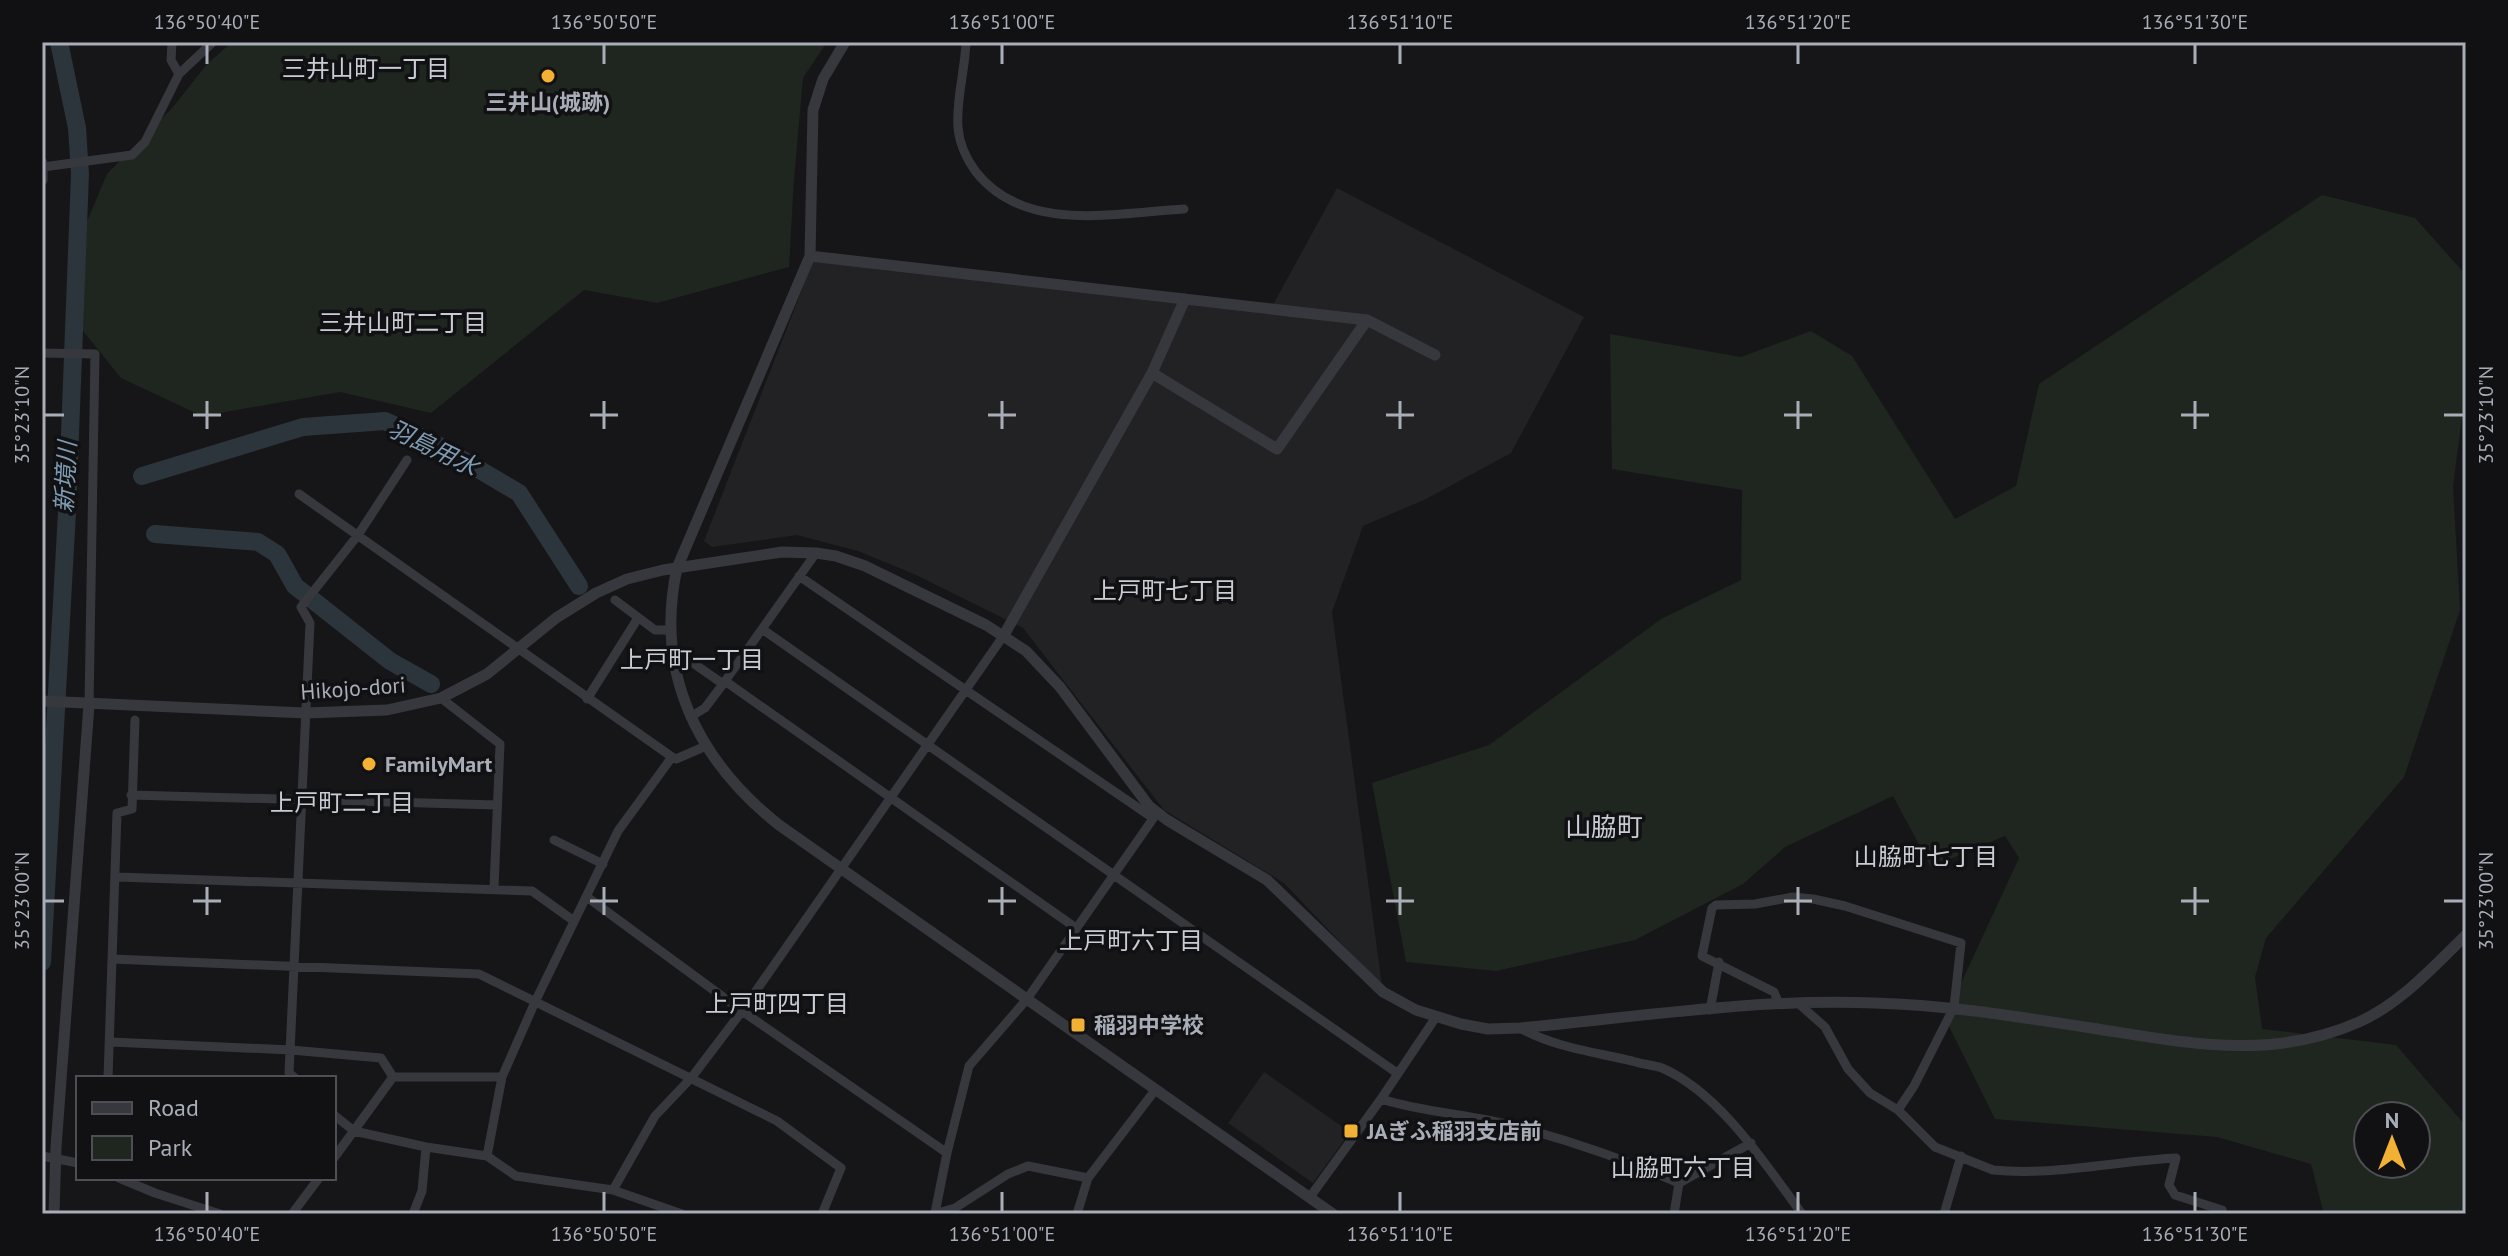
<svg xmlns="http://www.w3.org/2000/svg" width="2508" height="1256" font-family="'PT Sans','Noto Sans JP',sans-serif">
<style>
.built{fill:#222225}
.green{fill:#1e261f;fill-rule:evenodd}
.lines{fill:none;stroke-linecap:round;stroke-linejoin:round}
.river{stroke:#2c353c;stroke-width:18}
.minor{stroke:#37383d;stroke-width:9}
.tertiary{stroke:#37383d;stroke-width:11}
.ticks{fill:none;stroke:#a8adb8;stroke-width:3}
.poi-dot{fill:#f2b134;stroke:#111113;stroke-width:3}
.labels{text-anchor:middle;stroke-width:7;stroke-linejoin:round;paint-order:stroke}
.poi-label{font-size:22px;font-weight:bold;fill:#a8adb8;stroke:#111113;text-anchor:start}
.street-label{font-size:22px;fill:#a8adb8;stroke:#111113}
.neighbourhood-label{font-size:24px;fill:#c9ccd4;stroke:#111113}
.water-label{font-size:24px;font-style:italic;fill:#7f9bb3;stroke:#111113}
.quarter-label{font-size:26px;fill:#c9ccd4;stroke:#111113}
.neatline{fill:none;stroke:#a8adb8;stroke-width:3}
.ticks-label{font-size:20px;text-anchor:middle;fill:#a8adb8}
</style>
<rect width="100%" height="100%" fill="#161618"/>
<path class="built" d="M1337,188L1584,317L1511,453L1426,499L1363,526L1332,612L1382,986L1284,883L1164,810L1023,628L914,574L858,551L797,535L712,547L704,541L814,259L1269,312Z
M1264,1072L1350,1132L1313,1183L1228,1123Z"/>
<path class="green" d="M232,42H827L803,78L794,179L789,267L657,303L584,290L431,413L340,392L202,416L121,378L83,331V231L107,174L173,107L207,64Z
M2322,195L2415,218L2466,275V387L2453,486L2460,610L2404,777L2266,938L2255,977L2262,1029L2396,1045L2466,1126V1214H2324L2311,1164L2217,1137L1995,1119L1945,1018L2019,858L2005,836L1931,867L1893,796L1785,847L1743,884L1635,940L1496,971L1406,962L1372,783L1489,745L1661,619L1741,580L1742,490L1612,469L1610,334L1741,357L1811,331L1852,356L1955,519L2016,486L2039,384ZM2368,1116H2416V1164H2368Z"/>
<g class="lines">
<path class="river" d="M142,476L303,427L385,421L441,447L519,493L579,586
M155,534L258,542L277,554L295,586L390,661L431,684
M42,962L67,512L80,174L77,128L59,42"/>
<path class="minor" d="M172,42L171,60L179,74
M966,42C965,71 956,98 958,127C959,143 967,160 976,172C1025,234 1115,213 1184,209
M43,167L132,155L145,142L179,74L213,42
M42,353L95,354L89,705
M299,494L672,757L676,759L706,746
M799,576L1153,818
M615,600L655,630H671
M762,629L1397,1073
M675,666L693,663L723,684L816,553
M725,681L1076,928
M441,698L500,744L494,888
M587,699L638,618
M690,717L705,708L723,684
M131,795L497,805
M554,840L603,864
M117,877L532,891L574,921
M587,897L742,1011L947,1153
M112,959L479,974L777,1121L841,1168L822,1214
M1779,1004L1774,992L1702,956L1712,908L1716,905L1755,904L1793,897L1813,899L1845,906L1961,943L1954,1007L1914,1086L1898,1110
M1799,1004L1825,1027L1848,1069L1870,1093L1898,1110L1935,1147L1993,1170C2054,1176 2115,1161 2176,1158L2169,1185L2175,1195L2222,1210L2221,1214
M1710,1010L1719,962
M1520,1028C1553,1047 1594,1052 1632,1061C1641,1064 1653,1065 1662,1068C1720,1093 1766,1165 1802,1214
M111,1042L291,1050L381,1058L393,1077
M393,1077H502
M108,1078L117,813L132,809L135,720
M295,1078L289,1073L310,623L301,607L358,535L407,460
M1381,1099C1425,1113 1471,1114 1515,1126C1571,1141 1626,1160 1679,1183
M334,1115L354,1131L426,1147L487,1156L516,1176L613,1190L682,1214
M42,1156L78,1163
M487,1156L502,1077L535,1002L618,831L672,757
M334,1158L393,1077
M119,1178L155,1193L220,1214
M613,1190L655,1116L692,1077L742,1011L1004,635
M1310,1197L1381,1099L1436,1017
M935,1213L947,1153L969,1066L1027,999L1157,813
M292,1214L319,1178
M413,1214L422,1191L426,1147
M934,1214L955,1208L1008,1174L1028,1166L1088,1178
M1077,1214L1088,1178L1156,1089
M1674,1214L1679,1183L1751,1143
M1944,1214L1961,1156"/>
<path class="tertiary" d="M845,42L823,79L813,110L810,256L677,568C654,673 698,761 779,825L1333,1214
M42,163V180
M810,256L1367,320L1435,355
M1152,373L1277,449L1367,320
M1004,635L1152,373L1185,299
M42,701L306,713L387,710L441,698L487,674L556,618L596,593L627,579L663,570L782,552L816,553L836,556L865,566L986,625L1026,651L1060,687L1149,806L1167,820L1267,880L1383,992L1416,1010L1461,1024L1488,1029L1520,1028C1637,1017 1757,998 1875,1003C1948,1005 2019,1017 2091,1028C2184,1042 2269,1062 2359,1022C2401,1003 2433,967 2466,935
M54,1214L56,1147L89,705"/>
</g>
<path class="ticks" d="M207,44V64M604,44V64M1002,44V64M1400,44V64M1798,44V64M2195,44V64M207,401V429M604,401V429M1002,401V429M1400,401V429M1798,401V429M2195,401V429M44,415H64M193,415H221M590,415H618M988,415H1016M1386,415H1414M1784,415H1812M2181,415H2209M2444,415H2464M207,887V915M604,887V915M1002,887V915M1400,887V915M1798,887V915M2195,887V915M44,901H64M193,901H221M590,901H618M988,901H1016M1386,901H1414M1784,901H1812M2181,901H2209M2444,901H2464M207,1192V1212M604,1192V1212M1002,1192V1212M1400,1192V1212M1798,1192V1212M2195,1192V1212"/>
<g class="poi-dot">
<circle cx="548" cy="76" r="8"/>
<circle cx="369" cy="764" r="8"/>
<rect x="1070" y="1017" width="16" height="16" rx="4"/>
<rect x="1343" y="1123" width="16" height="16" rx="4"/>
</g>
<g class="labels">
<g class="poi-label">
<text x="548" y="110" text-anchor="middle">三井山(城跡)</text>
<text x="385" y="772">FamilyMart</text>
<text x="1094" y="1033">稲羽中学校</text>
<text x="1367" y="1139">JAぎふ稲羽支店前</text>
</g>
<g class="street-label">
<text transform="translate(353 688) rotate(-4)" y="8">Hikojo-dori</text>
</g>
<g class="neighbourhood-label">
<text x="366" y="77">三井山町一丁目</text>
<text x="403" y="331">三井山町二丁目</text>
<text x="1165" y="599">上戸町七丁目</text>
<text x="692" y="668">上戸町一丁目</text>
<text x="342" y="811">上戸町二丁目</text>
<text x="1926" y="865">山脇町七丁目</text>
<text x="1131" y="949">上戸町六丁目</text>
<text x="777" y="1012">上戸町四丁目</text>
<text x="1683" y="1176">山脇町六丁目</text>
</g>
<g class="water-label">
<text transform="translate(433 448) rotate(26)" y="8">羽島用水</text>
<text transform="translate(66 477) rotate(-87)" y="8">新境川</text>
</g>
<g class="quarter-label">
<text x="1604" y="836">山脇町</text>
</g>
</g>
<rect width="2508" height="1256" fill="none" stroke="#111113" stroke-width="88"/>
<rect x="76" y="1076" width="260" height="104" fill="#111113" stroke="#4d4f55" stroke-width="2"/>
<rect x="92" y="1102" width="40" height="12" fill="#37383d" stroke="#4d4f55" stroke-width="2"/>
<text x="148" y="1116" font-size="24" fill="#a8adb8">Road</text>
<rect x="92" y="1136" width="40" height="24" fill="#1e261f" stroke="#4d4f55" stroke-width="2"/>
<text x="148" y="1156" font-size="24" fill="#a8adb8">Park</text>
<g transform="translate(2392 1140)"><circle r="38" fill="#111113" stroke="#4d4f55" stroke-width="2"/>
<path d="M0-6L14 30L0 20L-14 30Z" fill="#f2b134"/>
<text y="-12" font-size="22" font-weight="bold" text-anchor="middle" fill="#a8adb8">N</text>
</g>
<rect x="44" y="44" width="2420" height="1168" class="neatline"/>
<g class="ticks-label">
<text x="207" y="29">136°50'40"E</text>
<text x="604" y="29">136°50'50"E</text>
<text x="1002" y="29">136°51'00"E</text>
<text x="1400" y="29">136°51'10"E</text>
<text x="1798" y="29">136°51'20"E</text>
<text x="2195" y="29">136°51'30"E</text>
<text transform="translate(22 415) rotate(-90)" y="7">35°23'10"N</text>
<text transform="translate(2486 415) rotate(-90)" y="7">35°23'10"N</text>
<text transform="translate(22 901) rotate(-90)" y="7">35°23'00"N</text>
<text transform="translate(2486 901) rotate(-90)" y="7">35°23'00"N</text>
<text x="207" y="1241">136°50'40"E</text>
<text x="604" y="1241">136°50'50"E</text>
<text x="1002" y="1241">136°51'00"E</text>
<text x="1400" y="1241">136°51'10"E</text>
<text x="1798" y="1241">136°51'20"E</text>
<text x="2195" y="1241">136°51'30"E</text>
</g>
</svg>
